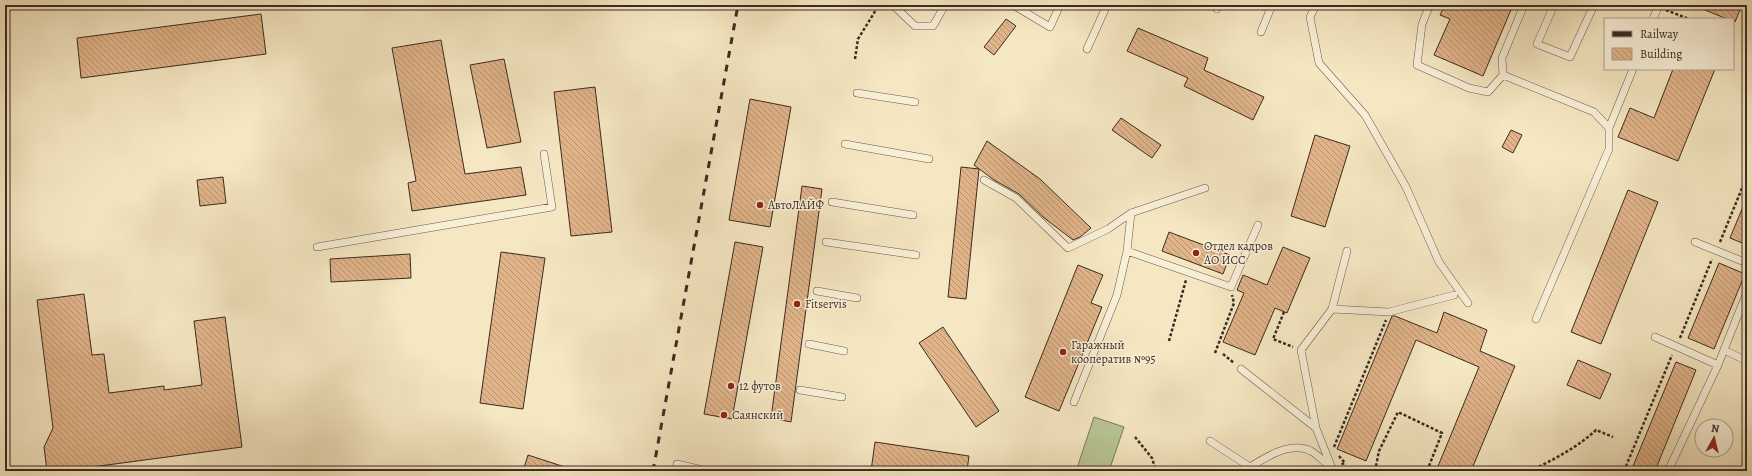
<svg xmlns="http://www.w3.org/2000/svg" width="1752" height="476" font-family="Alegreya,serif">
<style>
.green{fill:#b8c695;stroke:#7a785c}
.building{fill:url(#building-back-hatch);stroke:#3c2a23}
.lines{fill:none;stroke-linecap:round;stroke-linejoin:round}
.lane-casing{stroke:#6a594b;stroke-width:8}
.path{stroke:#3c2a23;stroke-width:2.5;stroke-dasharray:3 2;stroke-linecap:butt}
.lane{stroke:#f8efd7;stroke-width:7}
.rail{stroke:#3c2a23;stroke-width:3;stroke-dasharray:7 7;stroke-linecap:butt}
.poi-dot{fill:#8f2418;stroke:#f8efd7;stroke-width:1.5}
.labels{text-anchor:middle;stroke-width:3;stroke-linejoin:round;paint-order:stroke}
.poi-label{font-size:12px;fill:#3c2a23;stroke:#f8efd7;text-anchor:start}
</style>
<defs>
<pattern id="building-back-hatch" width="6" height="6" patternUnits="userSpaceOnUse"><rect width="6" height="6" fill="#e1b48a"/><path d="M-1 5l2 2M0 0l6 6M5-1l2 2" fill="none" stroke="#b89370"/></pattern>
</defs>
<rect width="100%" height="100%" fill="#f5e7c2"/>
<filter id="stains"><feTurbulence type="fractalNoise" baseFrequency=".005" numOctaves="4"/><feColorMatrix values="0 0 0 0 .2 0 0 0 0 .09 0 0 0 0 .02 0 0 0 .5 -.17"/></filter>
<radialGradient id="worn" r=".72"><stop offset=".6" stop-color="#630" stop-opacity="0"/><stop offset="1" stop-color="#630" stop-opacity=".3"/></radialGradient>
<path class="green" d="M1094,417L1124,427L1109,471H1076Z"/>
<path class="building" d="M1445,5H1513L1483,76L1434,55L1450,19L1440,15Z
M1693,5H1742L1735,22L1733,19H1727Z
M261,14L266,54L81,78L77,38Z
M1006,19L1016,26L994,55L984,47Z
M1138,28L1208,58L1204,70L1264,97L1253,120L1184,86L1188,78L1127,51Z
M441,40L465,174L521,167L526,195L412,211L408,183L416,181L392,48Z
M504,59L521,142L487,148L470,65Z
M1673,69H1715L1678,161L1618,137L1630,108L1654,118Z
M595,87L612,232L571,236L554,92Z
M750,99L791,107L770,227L729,220Z
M1121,118L1161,145L1152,158L1112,130Z
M1511,130L1522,135L1513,153L1502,147Z
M1315,135L1350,146L1325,227L1291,216Z
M987,141L1040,179L1091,228L1080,237L1073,240L1043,217L1019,194L994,180L974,165Z
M961,167L979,169L966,299L948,297Z
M223,177L226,203L200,206L197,180Z
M802,186L822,189L791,422L771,418Z
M1628,190L1658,202L1601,344L1571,332Z
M1747,197V245L1730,238Z
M1169,232L1230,255L1223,274L1162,251Z
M735,242L763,247L732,419L704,414Z
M1283,247L1310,258L1287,313L1275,308L1255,355L1223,342L1244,293L1237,290L1243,275L1267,285Z
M501,252L545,258L523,409L480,403Z
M410,254L411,278L331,282L330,259Z
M1719,263L1745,274L1714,349L1688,338Z
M1078,265L1103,275L1091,303L1102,307L1059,411L1025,397Z
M84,294L92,355L104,354L109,393L164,386V390L202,385L194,321L225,317L242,447L62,471H47L44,447L53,428L37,300Z
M1444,312L1487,330L1480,351L1515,366L1471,471H1436L1479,367L1416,340L1366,461L1337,449L1392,316H1395L1437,333Z
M943,327L999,411L976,427L919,343Z
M1578,360L1611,374L1600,399L1567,385Z
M1676,362L1696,370L1655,471H1631Z
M875,442L969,456L967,471H871Z
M528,455L571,469L570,471H523Z"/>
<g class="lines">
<g class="lane-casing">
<path id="lane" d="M893,5L915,26H933L945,5
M1013,5L1050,27L1060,5
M1316,5L1310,17L1319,63L1365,115L1406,187L1439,262L1468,303
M1430,5L1422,24L1417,65L1469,88L1488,92L1503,75
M1524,5L1502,58L1503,75L1594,112L1609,128V149L1536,319
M1554,5L1537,44L1570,57L1594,5
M1217,9L1219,5
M1653,19L1659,5
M1261,32L1272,5
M1087,49L1107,5
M857,93L915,102
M1609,128L1633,69
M845,144L929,159
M984,180L1016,198L1068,248L1108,229L1131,213
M832,202L913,215
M826,242L916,255
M1695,242L1747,263
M317,247L552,207L544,154
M1127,251L1231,287L1258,225
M817,291L857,298
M1332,309L1389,312L1454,295
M1655,337L1718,365
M809,344L844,351
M1724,350L1747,361
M1241,369L1316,428L1333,471
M800,390L842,397
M1074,402L1117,295L1127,251L1131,213L1205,188
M1316,428L1301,350L1332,309L1347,251
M1210,441L1250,467C1266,457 1291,441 1311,451C1318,455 1324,462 1330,466
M677,464L707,471
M1668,471L1718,365L1747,292"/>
</g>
<path class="path" d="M1666,10L1689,19
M855,59L858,39L879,5
M1720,242L1747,176
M1284,312L1273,339L1293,347
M1680,338L1712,259
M1169,341L1186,280
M1215,353L1234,303L1232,295
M1223,354L1234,363
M1135,437L1152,458L1156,471
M1334,447L1386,320
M1339,456L1345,463L1341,464
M1375,471L1379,451L1398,412L1442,433L1427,471
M1530,471C1553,460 1578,447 1596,430L1613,437
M1624,471L1672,355"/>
<use href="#lane" class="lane"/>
<path class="rail" d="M653,471L738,5"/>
</g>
<g class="poi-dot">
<circle cx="760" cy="205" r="4"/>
<circle cx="1196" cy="253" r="4"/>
<circle cx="797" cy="304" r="4"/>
<circle cx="1063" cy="352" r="4"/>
<circle cx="731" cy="386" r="4"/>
<circle cx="724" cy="415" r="4"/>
</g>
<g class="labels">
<g class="poi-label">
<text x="768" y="209">АвтоЛАЙФ</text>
<text x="1204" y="250">Отдел кадров<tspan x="1204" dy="14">АО ИСС</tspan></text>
<text x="805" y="308">Fitservis</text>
<text x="1071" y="349">Гаражный<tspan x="1071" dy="14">кооператив №95</tspan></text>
<text x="739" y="390">12 футов</text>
<text x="732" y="419">Саянский</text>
</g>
</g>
<rect width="1752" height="476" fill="none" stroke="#f5e7c2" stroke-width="20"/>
<rect x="6" y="6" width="1740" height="464" fill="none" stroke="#3c2a23" stroke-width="2"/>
<rect x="10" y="10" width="1732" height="456" fill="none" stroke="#3c2a23"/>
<rect x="1604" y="18" width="130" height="52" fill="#f8efd7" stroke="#ada08f"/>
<rect x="1612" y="31" width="20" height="6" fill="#3c2a23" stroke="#ada08f"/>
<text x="1640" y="38" font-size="12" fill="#3c2a23">Railway</text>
<rect x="1612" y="48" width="20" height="12" fill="url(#building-back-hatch)" stroke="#ada08f"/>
<text x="1640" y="58" font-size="12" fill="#3c2a23">Building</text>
<g transform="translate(1714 438) rotate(8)"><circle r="19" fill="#f8efd7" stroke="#ada08f"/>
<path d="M0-3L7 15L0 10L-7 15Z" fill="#8f2418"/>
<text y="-6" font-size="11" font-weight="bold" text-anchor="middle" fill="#3c2a23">N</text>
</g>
<rect width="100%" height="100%" filter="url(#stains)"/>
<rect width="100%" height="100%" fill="url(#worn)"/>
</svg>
